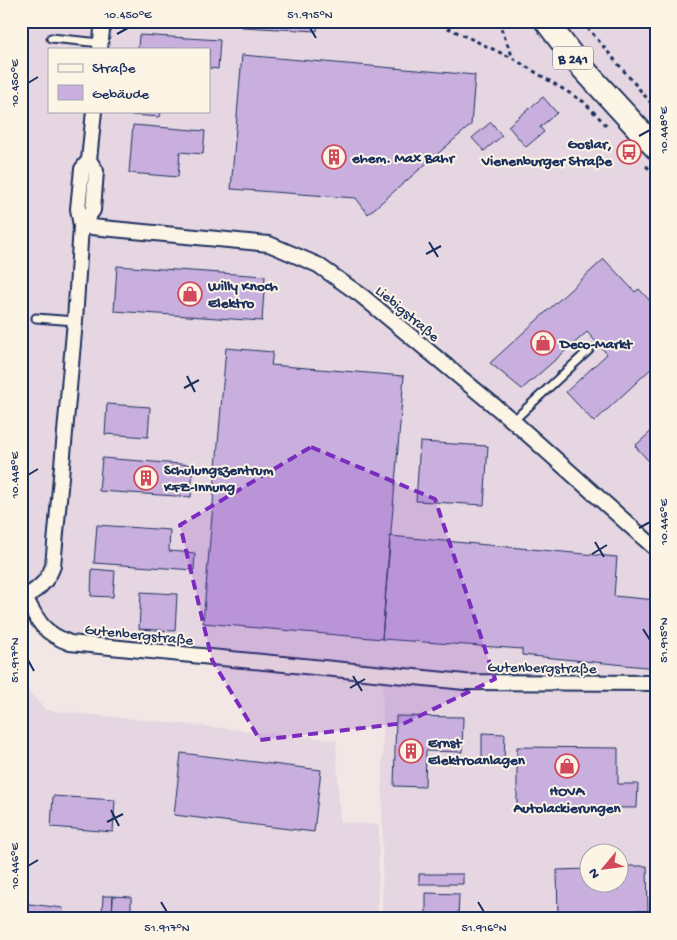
<svg xmlns="http://www.w3.org/2000/svg" width="677" height="940" font-family="'Gochi Hand',sans-serif">
<style>
.built{fill:#e5d6e2;fill-rule:evenodd}
.building{fill:#c8afde;stroke:#1b2f5e}
.lines{fill:none;stroke-linecap:round;stroke-linejoin:round}
.service-casing{stroke:#1b2f5e;stroke-width:11}
.minor-casing{stroke:#1b2f5e;stroke-width:18}
.primary-casing{stroke:#1b2f5e;stroke-width:26}
.path{stroke:#1b2f5e;stroke-width:3;stroke-dasharray:4 4;stroke-linecap:butt}
.service{stroke:#fcf5e5;stroke-width:7}
.minor{stroke:#fcf5e5;stroke-width:14}
.primary{stroke:#fcf5e5;stroke-width:22}
.marked{fill:#7b2cbf;fill-opacity:0.2;stroke:#7b2cbf;stroke-width:4;stroke-dasharray:10 6;stroke-linejoin:round}
.ticks{fill:none;stroke:#1b2f5e;stroke-width:2}
.labels{text-anchor:middle;stroke-width:4;stroke-linejoin:round;paint-order:stroke}
.shield{fill:#fcf5e5;stroke:#5e6a86;stroke-width:1}
.shield-label{font-size:14px;font-weight:bold;fill:#1b2f5e}
.poi-label{font-size:15px;font-weight:bold;fill:#1b2f5e;stroke:#fcf5e5;text-anchor:start}
.street-label{font-size:15px;fill:#1b2f5e;stroke:#fcf5e5}
.neatline{fill:none;stroke:#1b2f5e;stroke-width:2}
.ticks-label{font-size:12px;text-anchor:middle;fill:#1b2f5e}
</style>
<rect width="100%" height="100%" fill="#f2e7e4"/>
<filter id="ink" filterUnits="userSpaceOnUse"><feTurbulence type="fractalNoise" baseFrequency=".02" numOctaves="2"/><feDisplacementMap in="SourceGraphic" scale="10" xChannelSelector="R" yChannelSelector="G"/><feConvolveMatrix kernelMatrix="1 2 1 2 8 2 1 2 1" color-interpolation-filters="sRGB"/></filter>
<g filter="url(#ink)">
<path class="built" d="M21,21H656V919H382L383,665L66,633L21,602ZM49,49H209V111H49ZM590,852H620V882H590Z
M21,684L46,710L336,740L340,822L379,825L378,919H21Z"/>
<path class="building" d="M243,21H318L317,31L242,27Z
M139,35L220,40L218,69L209,68V49H138Z
M242,55L475,75L471,125L368,214L356,198L231,189Z
M543,97L557,113L540,127L544,132L526,147L508,126Z
M132,111H161L160,117L132,115Z
M491,122L502,136L484,151L472,138Z
M133,125L205,131L203,154L180,152L178,177L129,173Z
M604,259L635,292L639,289L653,304L656,302V364L594,422L566,392L607,354L587,332L522,389L490,363Z
M117,266L265,276L262,321L114,311Z
M226,348L273,352L271,365L404,376L382,639L203,623Z
M107,404L150,407L148,437L105,434Z
M656,427V469L635,446Z
M420,442L488,446L484,505L416,501Z
M102,458L193,465L191,497L99,491Z
M97,525L170,530L169,551L195,553L194,570L94,563Z
M390,536L617,557L614,596L656,600V668L522,655V649L382,639Z
M92,569L115,571L113,597L91,596Z
M141,592L177,594L175,631L139,629Z
M396,716L463,717L462,752L426,751L425,787L394,786Z
M482,733L505,734L504,762H482Z
M517,747L618,748V784H638L637,808L517,807Z
M181,753L321,770L314,832L174,815Z
M53,796L115,800L113,832L51,827Z
M620,866H647L648,911H622V919H558L557,870L590,869V882H601V889H618Z
M419,874H463V884H419Z
M426,893L459,894L458,919H426Z
M103,896H113L112,915H102Z
M113,896L131,897V919H112Z
M21,903L63,908L62,919H21Z
M259,914L301,915L300,919H259Z"/>
<g class="lines">
<g class="service-casing">
<path id="service" d="M51,38L101,43
M36,318L75,321
M513,421L589,350"/>
</g>
<g class="minor-casing">
<path id="minor" d="M100,49L103,21
M81,226L269,244L318,265L362,296L513,421L656,549
M81,226L93,210L96,171L89,160
M25,597C38,622 43,633 70,643L465,682L656,683
M21,599C36,591 47,583 53,566L75,321L81,226L78,209L82,169L89,160L94,111"/>
</g>
<g class="primary-casing">
<path id="primary" d="M546,21L577,62L656,148"/>
</g>
<path class="path" d="M433,21L514,59L584,102L608,127
M498,21L513,58
M582,21L656,109
M646,166L656,174"/>
<use href="#service" class="service"/>
<use href="#minor" class="minor"/>
<use href="#primary" class="primary"/>
</g>
</g>
<path class="marked" d="M311,447L435,499L495,679L405,723L260,740L212,660L180,525Z"/>
<path class="ticks" d="M310,28L316,38M117,34L128,28M28,83L38,77M639,136L650,130M429,242L438,257M426,254L441,246M187,376L195,392M184,388L199,380M28,475L38,469M639,528L650,522M595,542L604,557M592,554L607,545M643,629L650,640M28,660L34,671M353,676L362,691M350,688L365,679M111,810L119,826M107,822L123,814M28,866L38,860M161,902L167,912M478,902L484,912"/>
<defs>
<g id="bus-ring" transform="scale(1.25)"><circle r="9.5" fill="#fcf5e5" stroke="#d1495b" stroke-width="1.5"/><path d="M-5-6H5V4H4V6H2V4H-2V6H-4V4H-5ZM-3.5-4V0h7V-4ZM-3.5 1.2v1.5H-2V1.2ZM2 1.2v1.5H3.5V1.2Z" fill="#d1495b"/></g>
<g id="building-ring" transform="scale(1.25)"><circle r="9.5" fill="#fcf5e5" stroke="#d1495b" stroke-width="1.5"/><path d="M-4-6H4V6H1V3H-1V6H-4ZM-2.5-4.3h1.7v1.8h-1.7ZM.8-4.3h1.7v1.8H.8ZM-2.5-1h1.7V.8h-1.7ZM.8-1h1.7V.8H.8Z" fill="#d1495b"/></g>
<g id="shop-ring" transform="scale(1.25)"><circle r="9.5" fill="#fcf5e5" stroke="#d1495b" stroke-width="1.5"/><path d="M-5-2.5h2.3a2.7 3.5 0 0 1 5.4 0H5L5.5 6h-11ZM-1.5-2.5h3a1.5 2.3 0 0 0-3 0Z" fill="#d1495b"/></g>
</defs>
<g fill-rule="evenodd">
<use href="#bus-ring" x="629" y="152"/>
<use href="#building-ring" x="334" y="157"/>
<use href="#shop-ring" x="190" y="294"/>
<use href="#shop-ring" x="543" y="343"/>
<use href="#building-ring" x="146" y="478"/>
<use href="#building-ring" x="411" y="751"/>
<use href="#shop-ring" x="567" y="766"/>
</g>
<g class="labels">
<rect class="shield" x="553" y="46.5" width="40" height="23" rx="4"/>
<g class="shield-label">
<text x="573" y="63">B 241</text>
</g>
<g class="poi-label">
<text x="612" y="148" text-anchor="end">Goslar,<tspan x="612" dy="17">Vienenburger Straße</tspan></text>
<text x="352" y="162">ehem. Max Bahr</text>
<text x="208" y="290">Willy Knoch<tspan x="208" dy="17">Elektro</tspan></text>
<text x="560" y="348">Deco-Markt</text>
<text x="164" y="474">Schulungszentrum<tspan x="164" dy="17">KFZ-Innung</tspan></text>
<text x="428" y="747">Ernst<tspan x="428" dy="17">Elektroanlagen</tspan></text>
<text x="567" y="795" text-anchor="middle">HOVA<tspan x="567" dy="17">Autolackierungen</tspan></text>
</g>
<g class="street-label">
<text transform="translate(408 313) rotate(40)" y="5">Liebigstraße</text>
<text transform="translate(139 634) rotate(6)" y="5">Gutenbergstraße</text>
<text transform="translate(542 667) rotate(1)" y="5">Gutenbergstraße</text>
</g>
</g>
<rect width="677" height="940" fill="none" stroke="#fcf5e5" stroke-width="55"/>
<rect x="48" y="48" width="162" height="65" fill="#fcf5e5" stroke="#a2a6af"/>
<rect x="58" y="64" width="25" height="8" fill="#fcf5e5" stroke="#a2a6af"/>
<text x="92" y="72" font-size="15" fill="#1b2f5e">Straße</text>
<rect x="58" y="85" width="25" height="15" fill="#c8afde" stroke="#a2a6af"/>
<text x="92" y="98" font-size="15" fill="#1b2f5e">Gebäude</text>
<g transform="translate(604 868) rotate(241)"><circle r="24" fill="#fcf5e5" stroke="#a2a6af"/>
<path d="M0-4L9 19L0 12L-9 19Z" fill="#d1495b"/>
<text y="-8" font-size="14" font-weight="bold" text-anchor="middle" fill="#1b2f5e">N</text>
</g>
<rect x="28" y="28" width="622" height="884" class="neatline"/>
<g class="ticks-label">
<text x="128" y="18">10.450°E</text>
<text x="310" y="18">51.915°N</text>
<text transform="translate(14 83) rotate(-90)" y="4">10.450°E</text>
<text transform="translate(663 130) rotate(-90)" y="4">10.448°E</text>
<text transform="translate(14 475) rotate(-90)" y="4">10.448°E</text>
<text transform="translate(663 522) rotate(-90)" y="4">10.446°E</text>
<text transform="translate(663 640) rotate(-90)" y="4">51.915°N</text>
<text transform="translate(14 660) rotate(-90)" y="4">51.917°N</text>
<text transform="translate(14 866) rotate(-90)" y="4">10.446°E</text>
<text x="167" y="931">51.917°N</text>
<text x="484" y="931">51.916°N</text>
</g>
</svg>
